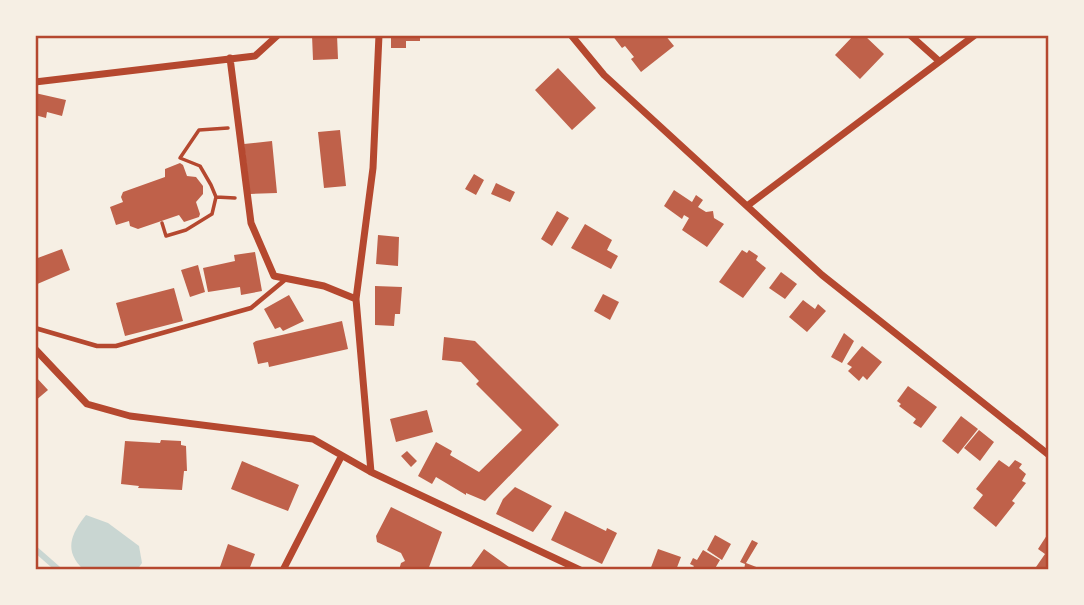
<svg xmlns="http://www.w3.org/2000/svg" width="1084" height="605" font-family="'Roboto Condensed',sans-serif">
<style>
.water{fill:#c9d6d2}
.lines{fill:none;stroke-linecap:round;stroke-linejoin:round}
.stream{stroke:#c9d6d2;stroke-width:6}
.building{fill:#bf614a}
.path{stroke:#b5482f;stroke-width:3.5}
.service{stroke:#b5482f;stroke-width:4.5}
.minor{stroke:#b5482f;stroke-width:7}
.neatline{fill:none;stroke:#b5482f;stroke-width:2.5}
</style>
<rect width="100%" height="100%" fill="#f6efe4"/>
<path class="water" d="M86,515L108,523L139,546L142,563L137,570H84C63,551 71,534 86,515Z"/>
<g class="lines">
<path class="stream" d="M35,549L59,570"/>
</g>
<path class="building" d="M312,35H337L338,59L313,60Z
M391,35H420V41H406V48H391Z
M612,35H665L674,46L641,72L631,59L634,57L625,46L622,48Z
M854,35H864L884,54L860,79L835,55Z
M558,68L596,108L572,130L535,90Z
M35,93L66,100L62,116L47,112L46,118L35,115Z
M340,130L346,186L324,188L318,132Z
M272,141L277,193L250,194L244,144Z
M180,163L183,165L187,176L196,177L203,186V194L196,202L200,214L199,217L184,222L179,215L138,229L130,226L129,221L116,225L110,207L123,202L121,197L123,192L165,177V169Z
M474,174L484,180L476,195L465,189Z
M496,183L515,192L510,202L491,194Z
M674,190L692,202L696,195L703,200L698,207L706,212L713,211L714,218L724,224L707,247L682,230L689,218L684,215L682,219L664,206Z
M557,211L569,218L552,246L541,239Z
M585,224L612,240L607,250L618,256L611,269L571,248Z
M378,235L399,237L398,266L376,264Z
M62,249L70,270L35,285V259Z
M742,250L747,253L749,250L758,256L756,260L766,268L743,298L719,282Z
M255,252L262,291L241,295L240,287L208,292L203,268L235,261L234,255Z
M198,265L205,292L190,297L181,270Z
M781,272L797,284L785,299L769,288Z
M375,286L402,287L400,314H395L394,326L375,325Z
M174,288L183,321L125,336L116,303Z
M603,294L619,302L610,320L594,311Z
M289,295L304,321L283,331L280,327L275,329L264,309Z
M803,300L815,309L818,304L826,311L807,332L789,317Z
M342,321L348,349L269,367L268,362L258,364L253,343L256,341Z
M844,333L854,341L842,363L831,357Z
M444,337L475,341L559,425L485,501L466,493V495L436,477L432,484L418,476L436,442L452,451L450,455L479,472L522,430L476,384L479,381L461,362L442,360Z
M862,346L882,362L867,380L863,376L859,381L848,371L852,367L847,364Z
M35,376L48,390L35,401Z
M908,386L937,407L921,428L913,423L916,419L899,406L901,404L897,401Z
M427,410L433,432L396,442L390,419Z
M961,416L978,429L958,454L942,441Z
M979,430L994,442L980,461L964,448Z
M161,440L181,441V445L186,446L187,471H184L182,490L138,488L139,486L121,484L125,441L160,443Z
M407,451L417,461L411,467L401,456Z
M999,460L1009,467L1015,460L1022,464L1019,468L1026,474L1022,481L1026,483L1012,501L1015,503L996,527L973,508L983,495L976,489Z
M242,461L299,485L288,511L231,489Z
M515,487L552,506L533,532L496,514L503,499Z
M391,507L442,532L428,570H399L401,563L405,561L401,553L377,542L376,536Z
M565,511L606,531L607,528L617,533L602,564L551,540Z
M1049,532V570H1040L1036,567L1045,554L1038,549Z
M715,535L731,544L722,560L707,550Z
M752,540L758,543L746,563L764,570H744L745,564L740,562Z
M228,544L255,554L249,570H229L220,567Z
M484,549L513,570H469Z
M658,549L681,557L676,570H650Z
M703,550L720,560L714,570H691L694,566L690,564L693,558L697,560Z"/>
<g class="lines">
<path class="path" d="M216,197L235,198
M162,223L166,236L186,230L212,214L216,197L211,185L200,166L180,158L199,130L228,128"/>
<path class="service" d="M35,328L97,346H116L251,308L286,279"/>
<path class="minor" d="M571,35L604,75L822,275L1049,455
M910,35L939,61
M230,58L251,223L274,276L324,286L356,299
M35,82L255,56L278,35
M747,206L975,35
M35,349L87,404L130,416L313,439L371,472L580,570
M371,472L356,299L373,168L379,35
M283,570L341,457"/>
</g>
<rect width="1084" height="605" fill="none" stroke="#f6efe4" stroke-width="74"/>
<rect x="37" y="37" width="1010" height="531" class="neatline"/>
</svg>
